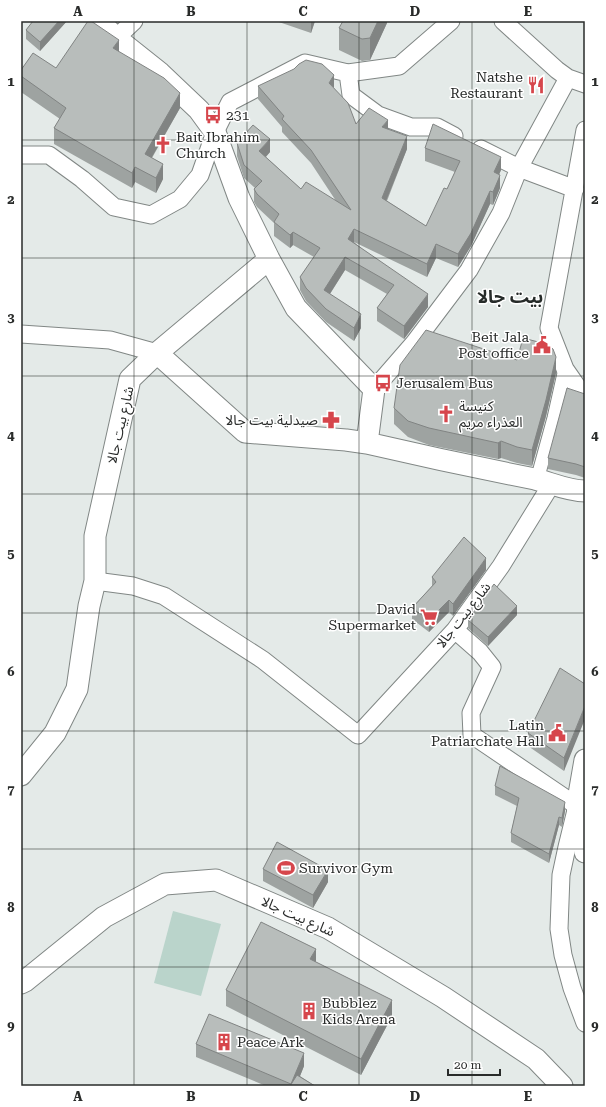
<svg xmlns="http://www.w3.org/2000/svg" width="606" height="1107" font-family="'Roboto Serif','Noto Sans Arabic',serif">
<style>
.green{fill:#bad4cb}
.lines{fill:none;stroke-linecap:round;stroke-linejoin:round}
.pedestrian-casing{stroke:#818785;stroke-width:15}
.minor-casing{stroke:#818785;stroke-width:19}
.tertiary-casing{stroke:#818785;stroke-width:23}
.pedestrian{stroke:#fff;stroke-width:13}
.minor{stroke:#fff;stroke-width:17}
.tertiary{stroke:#fff;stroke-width:21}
.wall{fill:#9ea3a1}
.shaded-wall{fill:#818483}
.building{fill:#b8bdbb;stroke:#818483}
.grid{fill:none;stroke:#292b2a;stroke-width:1;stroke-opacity:0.55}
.labels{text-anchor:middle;stroke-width:3;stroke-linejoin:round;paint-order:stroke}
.poi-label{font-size:14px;fill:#292b2a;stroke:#fff;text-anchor:start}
.street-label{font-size:14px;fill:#292b2a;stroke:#fff}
.district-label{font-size:18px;font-weight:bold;fill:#262b29;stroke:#fff}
.neatline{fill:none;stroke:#292b2a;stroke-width:1.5}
.grid-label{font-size:13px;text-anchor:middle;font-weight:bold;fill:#292b2a}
</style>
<rect width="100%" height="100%" fill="#e4eae8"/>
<path class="green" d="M173,911L221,924L201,996L154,983Z"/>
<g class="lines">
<g class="pedestrian-casing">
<path id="pedestrian" d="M537,480L554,418L565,369"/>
</g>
<g class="minor-casing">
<path id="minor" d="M503,21L557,70L568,78L585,84
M116,38L134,21
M348,73L351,95L378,115L411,127H437L454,136
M585,130L549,328L565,369L581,392L585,394
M481,149L519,168L575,189
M21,155H49L82,179L114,207L151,215L180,199L200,175L215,132L230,102L305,63L348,73L399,66L451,21
M21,334L110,340L157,353
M374,389L414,343L469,270L501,213L519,168L568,78
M95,581L133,586L164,596L263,660L358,735L455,630L501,566L551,485
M455,630L480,652L492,667L471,713L472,735L577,806L567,847L561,875L559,929L563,955L572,988L585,1023"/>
</g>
<g class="tertiary-casing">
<path id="tertiary" d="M99,21L116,38L160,73L199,110L215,132L239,198L269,259L296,308L374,389L367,443C423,456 479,468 535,479C551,483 568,491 585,491
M157,353L245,432L346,440L367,443
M585,760L577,806L585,852
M21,775L55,733L77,689L89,606L95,581V536L130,379L157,353L269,259
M21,983L25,981L104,917L165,884L216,880L328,928L443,997L536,1059L562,1086"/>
</g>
<use href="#pedestrian" class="pedestrian"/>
<use href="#minor" class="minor"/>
<use href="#tertiary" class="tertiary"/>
</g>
<path class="wall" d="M33,21H67L40,51L26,39V30Z
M276,21H315L311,33Z
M387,21V23L370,60L362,61L339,50V28Z
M119,52L180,108L152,158L163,179L156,193L135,182L132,188L54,144V128L60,119L21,92V70L56,68Z
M258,86L334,88L356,124L388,130L407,149L387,201L426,226L447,189L455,172L425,161V148L501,170L499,175L500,188L493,205L490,204L471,246L458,267L436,258L427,277L354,242L428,307L404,339L377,321V308L387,294L345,270L330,294L361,328L354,341L326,322L306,301L300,290V277L314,257L293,245L290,248L274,236V223L257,207L254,202V189L255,188L244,178L237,156V143L270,152L266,157L301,189L336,201L311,163L282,132V127L258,99Z
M556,373L546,416L532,466L517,463L501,458L498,459L429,445L408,437L394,424V408Z
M585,394V478L576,475L548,469V458Z
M486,570L453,616L449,612L429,632L412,619V608L432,586V577Z
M517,615L488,646L468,628V620Z
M585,684L564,771L528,746V733Z
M495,786L565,811L562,827L559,825L549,863L511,842V833L517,806L495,795Z
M263,869L328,882L313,908L263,881Z
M316,962L392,1016L361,1075L226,1006V990Z
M196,1044L304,1066L300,1076L315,1086H266L196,1057Z"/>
<path class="shaded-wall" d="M59,21H67L40,51V42Z
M311,21H315L311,33Z
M378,21H387V23L370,60V38Z
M119,40V56L113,48Z
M334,75V88L329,83Z
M180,93V108L145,169V154Z
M388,120V133L382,127Z
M407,136V149L382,211V198Z
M270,139V152L259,164V151Z
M501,157V170L494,185V172Z
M163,164V179L156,193V178Z
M135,167V182L132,188V173Z
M500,175V188L493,205V192Z
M490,191V204L471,246L458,267V254Z
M354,229V242L348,252V239Z
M293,232V245L290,248V235Z
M436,244V258L427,277V264Z
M345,257V270L324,303V290Z
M428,294V307L404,339V326Z
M361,314V328L354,341V328Z
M556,357V373L546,416L532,466V450Z
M501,441V458L498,459V443Z
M486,558V570L453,616V604Z
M449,600V612L429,632V620Z
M517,606V615L488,646V637Z
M585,706V719L564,771V758Z
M565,802V811L562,827V818Z
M559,817V825L549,863V854Z
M328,870V882L313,908V895Z
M316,949V965L310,959Z
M392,1000V1016L361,1075V1059Z
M304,1053V1066L296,1086L291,1084Z"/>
<path class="building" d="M33,21H59L40,42L26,30Z
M88,21H91L119,40L113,48L164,78L180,93L145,154L163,164L156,178L135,167L132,173L54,128L66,108L21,76V70L33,53L56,68Z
M343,21H378L370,38L362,39L339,28Z
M306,60L322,64L334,75L329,83L348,103L356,124L369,108L388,120L382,127L407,136L382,198L426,226L444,188L447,189L460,161L425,148L433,124L501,157L494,172L500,175L499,178L493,192L490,191L471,233L458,254L436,244L427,264L354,229L348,239L428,294L404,326L377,308L394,285L345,257L324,290L361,314L354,328L326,309L306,288L300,277L320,248L293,232L290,235L274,222L279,214L257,194L254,189L262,181L244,165L237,143L253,125L270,139L259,151L301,189L306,182L351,210L311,150L282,119L284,116L258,86L294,69L299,64Z
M426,330L517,360L523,338L546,344L553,349L556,357L546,400L532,450L517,447L501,441L498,443L429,428L408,421L394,408L400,365Z
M567,388L585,394V467L576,464L548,458Z
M464,537L486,558L453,604L449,600L429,620L412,608L436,582L432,577Z
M494,584L517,606L488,637L468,620Z
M560,668L585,684V706L564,758L528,733Z
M500,766L565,802L562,818L559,817L549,854L511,833L519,798L495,786Z
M277,842L328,870L313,895L263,869Z
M261,922L316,949L310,959L392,1000L361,1059L226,990Z
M209,1014L304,1053L291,1084L196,1044Z
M297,1075L315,1086H290Z"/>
<path class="grid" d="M134,21V1086M247,21V1086M359,21V1086M472,21V1086M21,140H585M21,258H585M21,376H585M21,494H585M21,613H585M21,731H585M21,849H585M21,967H585"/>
<defs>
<g id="restaurant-bare" transform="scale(1.38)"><path d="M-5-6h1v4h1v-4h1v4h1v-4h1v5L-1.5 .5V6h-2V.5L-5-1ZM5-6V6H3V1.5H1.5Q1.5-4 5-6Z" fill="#d6464c" stroke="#fff" stroke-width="2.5" paint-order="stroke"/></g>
<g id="bus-bare" transform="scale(1.38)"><path d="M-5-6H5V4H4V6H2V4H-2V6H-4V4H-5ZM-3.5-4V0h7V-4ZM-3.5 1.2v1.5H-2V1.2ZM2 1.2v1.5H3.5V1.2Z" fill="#d6464c" stroke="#fff" stroke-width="2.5" paint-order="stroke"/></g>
<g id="church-bare" transform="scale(1.38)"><path d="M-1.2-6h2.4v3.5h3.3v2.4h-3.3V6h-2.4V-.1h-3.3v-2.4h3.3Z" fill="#d6464c" stroke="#fff" stroke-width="2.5" paint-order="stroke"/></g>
<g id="civic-bare" transform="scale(1.38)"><path d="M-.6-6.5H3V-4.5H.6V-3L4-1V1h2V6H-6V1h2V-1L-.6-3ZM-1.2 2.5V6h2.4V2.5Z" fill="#d6464c" stroke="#fff" stroke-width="2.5" paint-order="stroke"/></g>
<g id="pharmacy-bare" transform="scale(1.38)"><path d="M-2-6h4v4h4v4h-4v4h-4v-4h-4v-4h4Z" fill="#d6464c" stroke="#fff" stroke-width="2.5" paint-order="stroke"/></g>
<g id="supermarket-bare" transform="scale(1.38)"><path d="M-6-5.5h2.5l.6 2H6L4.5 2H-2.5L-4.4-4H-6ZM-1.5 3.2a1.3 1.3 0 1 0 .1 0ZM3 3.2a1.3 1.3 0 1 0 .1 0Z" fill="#d6464c" stroke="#fff" stroke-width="2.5" paint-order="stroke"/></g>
<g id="stadium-bare" transform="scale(1.38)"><path d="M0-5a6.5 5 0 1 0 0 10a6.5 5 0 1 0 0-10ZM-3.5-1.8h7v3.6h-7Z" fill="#d6464c" stroke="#fff" stroke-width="2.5" paint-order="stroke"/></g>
<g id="building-bare" transform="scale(1.38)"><path d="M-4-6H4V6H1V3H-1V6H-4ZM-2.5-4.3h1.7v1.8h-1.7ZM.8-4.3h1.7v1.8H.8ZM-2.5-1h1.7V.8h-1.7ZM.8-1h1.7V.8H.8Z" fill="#d6464c" stroke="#fff" stroke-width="2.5" paint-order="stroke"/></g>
</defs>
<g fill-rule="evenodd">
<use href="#restaurant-bare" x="536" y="85"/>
<use href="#bus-bare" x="213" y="115"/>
<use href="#church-bare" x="163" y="145"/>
<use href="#civic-bare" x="542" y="345"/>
<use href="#bus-bare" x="383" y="383"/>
<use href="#church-bare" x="446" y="414"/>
<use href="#pharmacy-bare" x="331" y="420"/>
<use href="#supermarket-bare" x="429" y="617"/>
<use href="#civic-bare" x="557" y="733"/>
<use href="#stadium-bare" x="286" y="868"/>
<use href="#building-bare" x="309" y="1011"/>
<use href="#building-bare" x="224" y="1042"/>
</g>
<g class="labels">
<g class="poi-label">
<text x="523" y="82" text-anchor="end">Natshe<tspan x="523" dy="16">Restaurant</tspan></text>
<text x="226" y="120">231</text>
<text x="176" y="142">Bait Ibrahim<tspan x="176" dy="16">Church</tspan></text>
<text x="529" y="342" text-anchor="end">Beit Jala<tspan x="529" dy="16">Post office</tspan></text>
<text x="396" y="388">Jerusalem Bus</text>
<text x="459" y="411">كنيسة<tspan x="459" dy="16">العذراء مريم</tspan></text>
<text x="318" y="425" text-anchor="end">صيدلية بيت جالا</text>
<text x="416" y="614" text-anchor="end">David<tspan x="416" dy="16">Supermarket</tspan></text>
<text x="544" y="730" text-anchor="end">Latin<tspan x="544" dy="16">Patriarchate Hall</tspan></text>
<text x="299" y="873">Survivor Gym</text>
<text x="322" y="1008">Bubblez<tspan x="322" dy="16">Kids Arena</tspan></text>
<text x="237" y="1047">Peace Ark</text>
</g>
<g class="street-label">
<text transform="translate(120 425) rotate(-77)" y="5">شارع بيت جالا</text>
<text transform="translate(463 615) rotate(-52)" y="5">شارع بيت جالا</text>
<text transform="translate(298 916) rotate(24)" y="5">شارع بيت جالا</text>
</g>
<g class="district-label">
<text x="510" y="303">بيت جالا</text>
</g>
</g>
<rect width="606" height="1107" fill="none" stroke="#ffffff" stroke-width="44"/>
<path d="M448 1069v6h52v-6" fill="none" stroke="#292b2a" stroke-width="2"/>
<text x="454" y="1069" font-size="12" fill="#292b2a" stroke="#ffffff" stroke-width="3" paint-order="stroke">20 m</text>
<rect x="22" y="22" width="562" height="1063" class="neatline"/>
<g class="grid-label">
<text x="78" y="16">A</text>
<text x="191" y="16">B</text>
<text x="303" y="16">C</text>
<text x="415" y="16">D</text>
<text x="528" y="16">E</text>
<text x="11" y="86">1</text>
<text x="595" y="86">1</text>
<text x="11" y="204">2</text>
<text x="595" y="204">2</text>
<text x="11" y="322">3</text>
<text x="595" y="322">3</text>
<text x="11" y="440">4</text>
<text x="595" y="440">4</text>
<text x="11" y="558">5</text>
<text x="595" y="558">5</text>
<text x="11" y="676">6</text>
<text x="595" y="676">6</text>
<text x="11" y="794">7</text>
<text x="595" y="794">7</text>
<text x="11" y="912">8</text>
<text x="595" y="912">8</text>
<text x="11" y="1030">9</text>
<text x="595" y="1030">9</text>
<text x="78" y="1101">A</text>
<text x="191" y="1101">B</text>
<text x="303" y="1101">C</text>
<text x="415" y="1101">D</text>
<text x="528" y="1101">E</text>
</g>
</svg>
